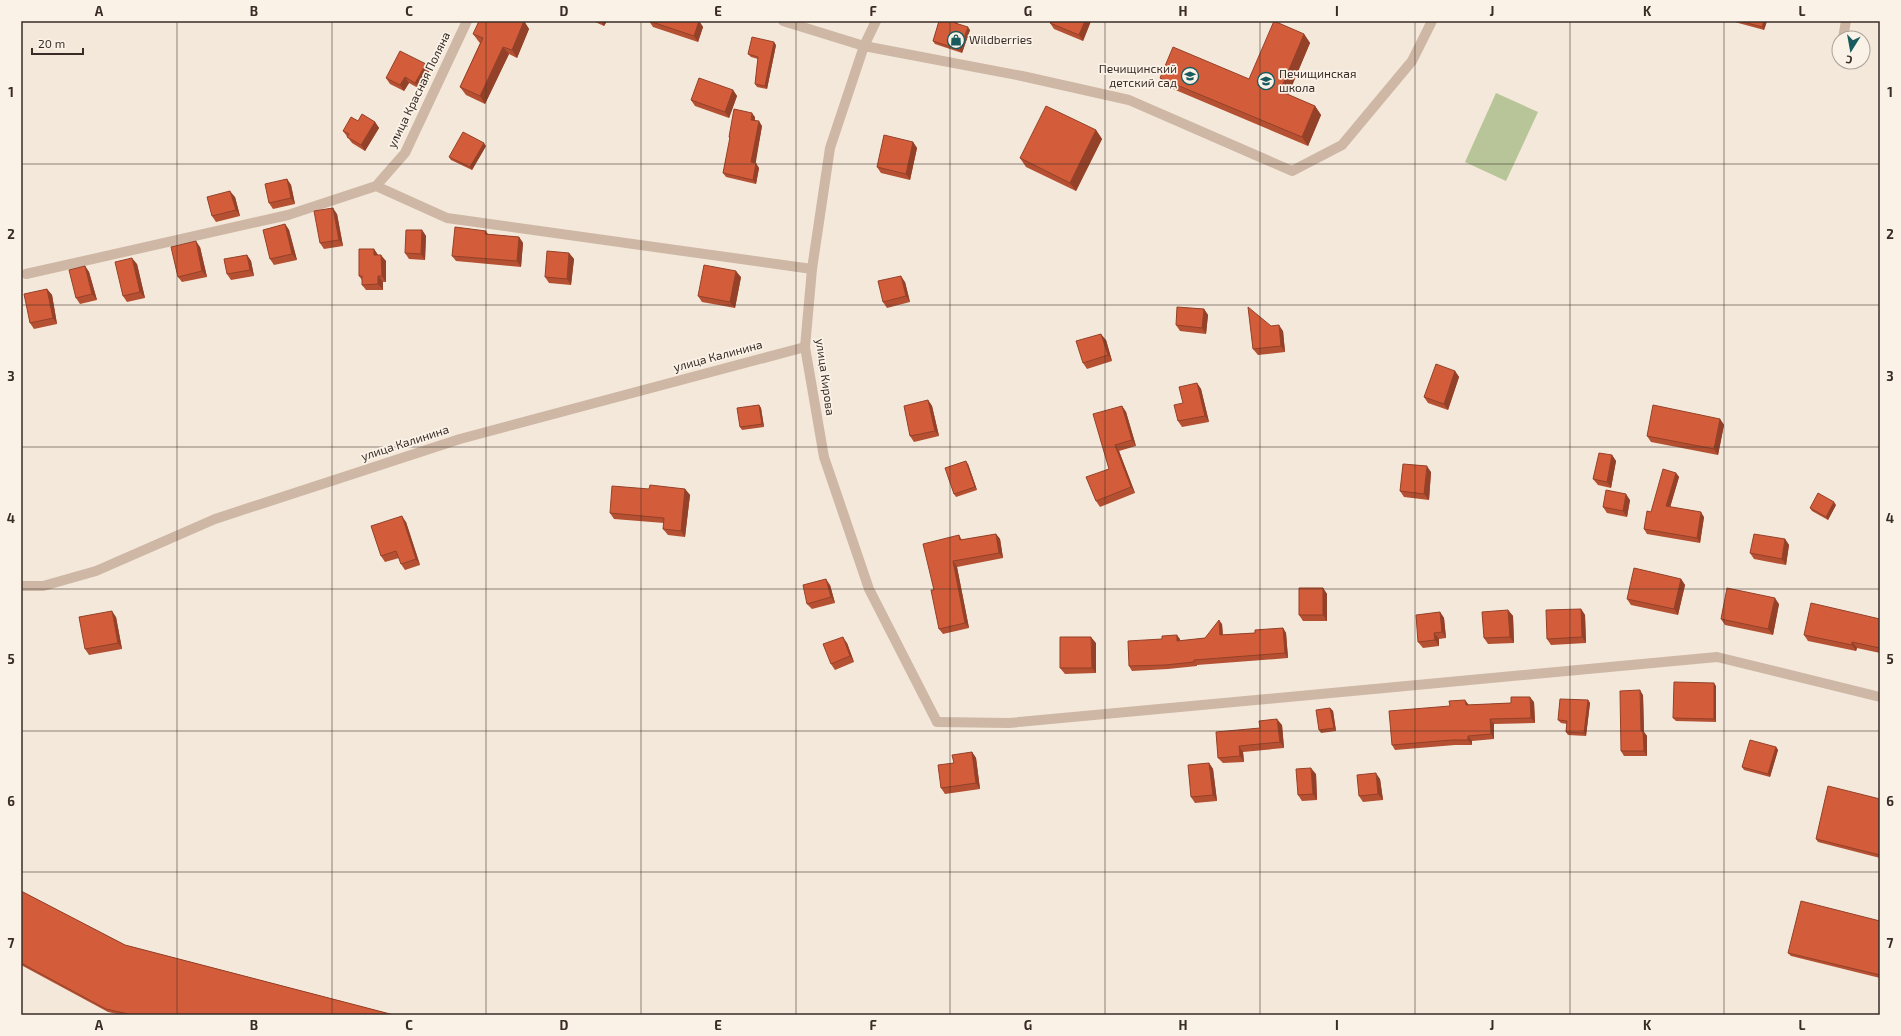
<svg xmlns="http://www.w3.org/2000/svg" width="1901" height="1036" font-family="'Exo 2',sans-serif">
<style>
.green{fill:#b7c598}
.lines{fill:none;stroke-linecap:round;stroke-linejoin:round}
.minor{stroke:#ceb7a5;stroke-width:10}
.tertiary{stroke:#ceb7a5;stroke-width:10}
.wall{fill:#b55032}
.shaded-wall{fill:#944129}
.building{fill:#d35d3a;stroke:#944129}
.grid{fill:none;stroke:#392c27;stroke-width:1;stroke-opacity:0.55}
.labels{text-anchor:middle;stroke-width:3.5;stroke-linejoin:round;paint-order:stroke}
.poi-label{font-size:12px;fill:#392c27;stroke:#fbf2e7;text-anchor:start}
.street-label{font-size:12px;fill:#392c27;stroke:#fbf2e7}
.neatline{fill:none;stroke:#392c27;stroke-width:1.5}
.grid-label{font-size:13px;text-anchor:middle;font-weight:bold;fill:#392c27}
</style>
<rect width="100%" height="100%" fill="#f4e8da"/>
<path class="green" d="M1496,93L1538,112L1506,181L1465,162Z"/>
<g class="lines">
<path class="minor" d="M783,21L864,46L1022,76L1129,100L1292,171L1342,145L1412,61L1432,21
M1843,38L1846,21
M376,186L405,153L467,21
M26,274L288,215L376,186L447,218L812,269
M21,586H43L96,571L215,519L460,439L805,347
M937,722L1009,723L1717,657L1880,697"/>
<path class="tertiary" d="M876,21L864,46L830,148L812,269L805,347L824,457L869,589L937,722"/>
</g>
<path class="wall" d="M524,21L529,29L517,58L509,54L485,104L466,95L460,87L480,43L479,42L473,34Z
M593,21H607L604,26Z
M649,21H699L703,27L698,42L653,27Z
M939,21H956L958,24L970,30L962,53L935,44L933,41Z
M1091,21L1083,41L1054,29L1050,23Z
M1731,21H1767L1764,30Z
M1304,34L1310,43L1288,95L1315,106L1321,115L1308,146L1166,86L1160,78L1249,79Z
M776,45L767,89L757,87L755,84L758,59L751,57L748,54Z
M426,64L430,70L420,89L409,83L404,91L390,84L386,78Z
M733,90L737,96L729,118L695,106L691,100Z
M755,117V121L762,126L755,163L759,168L756,184L726,177L723,173L730,139L729,137Z
M375,122L379,128L365,151L352,143L343,131Z
M1096,130L1102,139L1076,191L1026,167L1020,158Z
M913,142L917,148L910,180L881,173L877,167Z
M486,146L472,170L451,160L449,157Z
M287,179L291,185L295,204L273,209L269,203Z
M235,197L240,216L216,222L212,216Z
M337,214L343,246L324,249L320,243Z
M285,224L289,230L297,260L274,265L270,259Z
M422,230L426,236L425,260L409,259L405,253Z
M486,231L488,234L519,237L523,243L521,267L456,261L452,256Z
M200,247L207,277L182,282L178,277Z
M374,249L378,255L386,261V282H383V290H366L362,285V280L359,276Z
M569,253L574,259L571,285L549,283L545,277Z
M247,255L251,261L254,276L231,280L227,274Z
M137,264L145,298L127,302L123,296Z
M85,266L89,272L97,300L80,304L76,298Z
M741,277L735,308L702,302L698,296Z
M905,282L910,302L887,308L883,302Z
M47,289L52,295L57,324L34,329L30,323Z
M1204,309L1208,315L1206,334L1180,331L1176,325Z
M1283,331L1285,352L1258,355L1253,349Z
M1106,340L1112,361L1087,369L1083,363Z
M1455,371L1459,377L1448,410L1428,403L1424,397Z
M1197,383L1201,389L1209,422L1182,427L1178,421L1183,403Z
M928,400L932,406L939,436L914,442L910,436Z
M759,405L761,408L764,427L742,430L740,427Z
M1122,406L1126,412L1136,446L1119,451L1135,493L1100,507L1096,501L1109,469Z
M1720,419L1724,425L1718,455L1651,442L1647,436Z
M1612,455L1616,461L1611,488L1598,485L1593,479Z
M968,464L977,490L956,497L954,494Z
M1431,472L1429,500L1404,497L1400,491Z
M1676,473L1679,477L1670,507L1704,517L1700,543L1647,534L1644,529L1651,512Z
M649,489H685L690,495L685,537L668,535L663,529L664,523L614,519L610,513Z
M1630,500L1627,517L1607,513L1603,507Z
M1836,505L1828,520L1812,511L1810,508Z
M406,522L420,565L405,570L401,564L399,558L385,562L381,556Z
M996,534L1000,539L1003,558L957,567L969,628L943,634L939,629L934,590L959,535L962,540Z
M1785,539L1789,545L1786,565L1754,559L1750,553Z
M1681,579L1685,585L1678,615L1631,605L1627,599Z
M830,585L835,603L812,609L807,604Z
M1323,588L1327,594V621H1303L1299,615Z
M1779,604L1773,635L1725,625L1721,619Z
M1581,609L1585,615L1586,643L1551,645L1547,639Z
M1508,610L1513,616L1514,643L1488,644L1484,638Z
M1440,612L1444,618L1446,638L1439,639V646L1423,648L1418,642Z
M116,617L122,649L89,655L85,649Z
M1880,619V653L1857,648L1856,651L1808,641L1804,635Z
M1222,624L1223,635L1255,633L1283,628L1286,633L1288,658L1197,665V666L1168,669L1132,671L1129,666L1180,639V641L1205,638Z
M847,643L854,662L835,670L831,664Z
M1096,643V673L1065,674L1060,668Z
M1716,686V722L1676,721L1673,718Z
M1643,695L1644,732L1647,736V756H1624L1621,751Z
M1588,700L1590,703L1586,736L1568,735L1566,732L1567,724L1561,723L1558,720Z
M1534,702L1535,723L1494,724V739L1472,741V745H1455L1395,750L1392,745L1469,705Z
M1330,708L1333,711L1336,731L1321,733L1319,730Z
M1282,725L1284,748L1243,752L1244,762L1223,763L1218,758L1260,728Z
M1776,747L1778,750L1770,777L1744,770L1742,767Z
M972,752L976,758L980,789L945,794L941,788L954,763Z
M1209,763L1213,769L1217,801L1195,803L1191,797Z
M1316,774L1317,800L1302,801L1298,795Z
M1380,779L1383,800L1363,802L1359,796Z
M1880,799V858L1818,842L1816,839Z
M21,891L125,945L394,1015H122L108,1012L21,965Z
M1880,921V978L1791,956L1788,953Z"/>
<path class="shaded-wall" d="M524,21L529,29L517,58L512,50Z
M601,21H607L604,26Z
M699,21L703,27L698,42L694,36Z
M1085,21H1091L1083,41L1079,35Z
M1764,21H1767L1764,30L1762,27Z
M968,27L970,30L962,53L960,50Z
M1304,34L1310,43L1286,100L1280,91Z
M774,42L776,45L767,89L765,86Z
M503,47L509,54L485,104L480,96Z
M426,64L430,70L420,89L415,83Z
M405,77L409,83L404,91L400,85Z
M733,90L737,96L729,118L725,112Z
M1315,106L1321,115L1308,146L1302,137Z
M752,113L755,117L754,124L751,120Z
M759,121L762,126L755,167L751,162Z
M375,122L379,128L365,151L361,145Z
M1096,130L1102,139L1076,191L1070,183Z
M913,142L917,148L910,180L906,174Z
M484,143L486,146L472,170L470,167Z
M756,163L759,168L756,184L753,180Z
M287,179L291,185L295,204L291,198Z
M230,191L235,197L240,216L236,210Z
M333,208L337,214L343,246L339,240Z
M285,224L289,230L297,260L292,254Z
M422,230L426,236L425,260L421,254Z
M519,237L523,243L521,267L517,261Z
M196,241L200,247L207,277L202,271Z
M374,249L378,255V261L374,255Z
M569,253L574,259L571,285L567,279Z
M247,255L251,261L254,276L250,270Z
M381,255L386,261V282L382,276Z
M132,258L137,264L145,298L140,292Z
M85,266L89,272L97,300L92,294Z
M736,271L741,277L735,308L730,302Z
M378,276L383,282V290L378,284Z
M901,276L905,282L910,302L906,296Z
M47,289L52,295L57,324L53,318Z
M1204,309L1208,315L1206,334L1202,328Z
M1279,325L1283,331L1285,352L1281,346Z
M1101,334L1106,340L1112,361L1108,355Z
M1455,371L1459,377L1448,410L1444,404Z
M1197,383L1201,389L1209,422L1205,416Z
M928,400L932,406L939,436L935,431Z
M759,405L761,408L764,427L762,424Z
M1122,406L1126,412L1136,446L1132,440Z
M1720,419L1724,425L1718,455L1714,449Z
M1115,445L1119,451L1135,493L1131,487Z
M1612,455L1616,461L1611,488L1607,482Z
M966,461L968,464L977,490L975,487Z
M1427,466L1431,472L1429,500L1424,494Z
M1676,473L1679,477L1669,511L1666,506Z
M685,489L690,495L685,537L681,531Z
M1626,494L1630,500L1627,517L1623,511Z
M1834,502L1836,505L1828,520L1826,517Z
M1701,512L1704,517L1700,543L1697,538Z
M402,516L406,522L420,565L416,559Z
M996,534L1000,539L1003,558L999,553Z
M1785,539L1789,545L1786,565L1782,559Z
M953,561L957,567L969,628L965,623Z
M826,579L830,585L835,603L831,597Z
M1681,579L1685,585L1678,615L1674,609Z
M1323,588L1327,594V621L1323,615Z
M1775,598L1779,604L1773,635L1768,629Z
M1581,609L1585,615L1586,643L1582,637Z
M1508,610L1513,616L1514,643L1510,637Z
M112,611L116,617L122,649L118,643Z
M1440,612L1444,618L1446,638L1442,632Z
M1219,620L1222,624L1223,639L1220,635Z
M1283,628L1286,633L1288,658L1285,653Z
M1434,633L1439,639V646L1435,640Z
M1177,635L1180,639V645L1177,641Z
M843,637L847,643L854,662L850,656Z
M1091,637L1096,643V673L1092,668Z
M1852,642L1857,648L1856,651L1852,645Z
M1714,683L1716,686V722L1714,719Z
M1640,690L1643,695L1644,732L1647,736V756L1644,751L1641,731Z
M1530,697L1534,702L1535,723L1531,718Z
M1465,700L1469,705H1466Z
M1588,700L1590,703L1586,736L1584,733Z
M1330,708L1333,711L1336,731L1334,728Z
M1277,719L1282,725L1284,748L1280,742Z
M1490,719L1494,724V739L1491,734Z
M1468,736L1472,741V745L1468,740Z
M1239,746L1243,752L1244,762L1240,756Z
M1776,747L1778,750L1770,777L1768,774Z
M972,752L976,758L980,789L976,783Z
M1209,763L1213,769L1217,801L1213,795Z
M1311,768L1316,774L1317,800L1313,794Z
M1376,773L1380,779L1383,800L1378,794Z"/>
<path class="building" d="M479,21H524L512,50L503,47L480,96L460,87L483,38L473,34Z
M649,21H699L694,36Z
M939,21H955V23L968,27L960,50L933,41Z
M1051,21H1085L1079,35L1050,23Z
M1274,21L1304,34L1280,91L1315,106L1302,137L1160,78L1173,47L1249,79Z
M1740,21H1764L1762,27Z
M752,37L774,42L765,86L755,84L758,57L748,54Z
M400,51L426,64L415,83L405,77L400,85L386,78Z
M699,78L733,90L725,112L691,100Z
M1046,106L1096,130L1070,183L1020,158Z
M734,109L752,113L751,120L759,121L751,162L756,163L753,180L723,173L730,137H729Z
M362,114L375,122L361,145L347,137L349,134L343,131L351,117L358,121Z
M463,132L484,143L470,167L449,157Z
M884,135L913,142L906,174L877,167Z
M287,179L291,198L269,203L265,184Z
M230,191L236,210L212,216L207,197Z
M333,208L339,240L320,243L314,211Z
M285,224L292,254L270,259L263,230Z
M455,227L486,231L485,234L519,237L517,261L452,256Z
M406,230H422L421,254L405,253Z
M196,241L202,271L178,277L171,247Z
M359,249H374V255H381L382,276H378V284L362,285V276H359Z
M547,251L569,253L567,279L545,277Z
M247,255L250,270L227,274L224,259Z
M132,258L140,292L123,296L115,262Z
M704,265L736,271L730,302L698,296Z
M85,266L92,294L76,298L69,270Z
M901,276L906,296L883,302L878,281Z
M47,289L53,318L30,323L24,294Z
M1177,307L1204,309L1202,328L1176,325Z
M1248,307L1271,326L1279,325L1281,346L1253,349Z
M1101,334L1108,355L1083,363L1076,341Z
M1436,364L1455,371L1444,404L1424,397Z
M1197,383L1205,416L1178,421L1174,405L1183,403L1179,387Z
M928,400L935,431L910,436L904,406Z
M759,405L762,424L740,427L737,408Z
M1653,405L1720,419L1714,449L1647,436Z
M1122,406L1132,440L1115,445L1131,487L1096,501L1086,477L1109,469L1093,414Z
M1599,453L1612,455L1607,482L1593,479Z
M966,461L975,487L954,494L945,468Z
M1403,464L1427,466L1424,494L1400,491Z
M1663,469L1676,473L1666,506L1701,512L1697,538L1644,529L1647,511L1651,512Z
M650,485L685,489L681,531L663,529L664,518L610,513L612,486L649,489Z
M1606,490L1626,494L1623,511L1603,507Z
M1818,493L1834,502L1826,517L1810,508Z
M402,516L416,559L401,564L396,551L381,556L371,526Z
M996,534L999,553L953,561L965,623L939,629L931,590H934L923,544L959,535L960,540Z
M1754,534L1785,539L1782,559L1750,553Z
M1634,568L1681,579L1674,609L1627,599Z
M826,579L831,597L807,604L803,585Z
M1299,588H1323V615H1299Z
M1727,588L1775,598L1768,629L1721,619Z
M1811,603L1880,619V648L1852,642V645L1804,635Z
M1581,609L1582,637L1547,639L1546,610Z
M1508,610L1510,637L1484,638L1482,612Z
M112,611L118,643L85,649L79,617Z
M1440,612L1442,632L1434,633L1435,640L1418,642L1416,615Z
M1219,620L1220,635L1255,633V630L1283,628L1285,653L1194,660V662L1165,665L1129,666L1128,641L1162,639V636L1177,635V641L1205,638Z
M843,637L850,656L831,664L823,644Z
M1060,637H1091L1092,668H1060Z
M1674,682L1714,683V719L1673,718Z
M1640,690L1641,731H1643L1644,751H1621L1620,691Z
M1511,697H1530L1531,718L1490,719L1491,734L1468,736V740H1452L1392,745L1389,711L1450,706L1449,701L1465,700L1466,705L1511,703Z
M1560,699L1588,700L1584,733L1566,732L1567,721L1558,720Z
M1330,708L1334,728L1319,730L1316,710Z
M1277,719L1280,742L1239,746L1240,756L1218,758L1216,732L1260,728L1259,721Z
M1750,740L1776,747L1768,774L1742,767Z
M972,752L976,783L941,788L938,765L954,763L952,755Z
M1209,763L1213,795L1191,797L1188,765Z
M1311,768L1313,794L1298,795L1296,769Z
M1376,773L1378,794L1359,796L1357,775Z
M1828,786L1880,799V855L1816,839Z
M21,891L125,945L394,1015H133L106,1009L21,963Z
M1801,901L1880,921V975L1788,953Z"/>
<path class="grid" d="M177,21V1015M332,21V1015M486,21V1015M641,21V1015M796,21V1015M950,21V1015M1105,21V1015M1260,21V1015M1415,21V1015M1570,21V1015M1724,21V1015M21,164H1880M21,305H1880M21,447H1880M21,589H1880M21,731H1880M21,872H1880"/>
<defs>
<g id="shop-ring" transform="scale(0.9)"><circle r="9.5" fill="#fbf2e7" stroke="#185b5f" stroke-width="1.5"/><path d="M-5-2.5h2.3a2.7 3.5 0 0 1 5.4 0H5L5.5 6h-11ZM-1.5-2.5h3a1.5 2.3 0 0 0-3 0Z" fill="#185b5f"/></g>
<g id="school-ring" transform="scale(0.9)"><circle r="9.5" fill="#fbf2e7" stroke="#185b5f" stroke-width="1.5"/><path d="M0-5L7-2L0 1L-7-2ZM-4 1L0 2.5L4 1V4Q0 6-4 4Z" fill="#185b5f"/></g>
</defs>
<g fill-rule="evenodd">
<use href="#shop-ring" x="956" y="40"/>
<use href="#school-ring" x="1190" y="76"/>
<use href="#school-ring" x="1266" y="81"/>
</g>
<g class="labels">
<g class="poi-label">
<text x="969" y="44">Wildberries</text>
<text x="1177" y="73" text-anchor="end">Печищинский<tspan x="1177" dy="14">детский сад</tspan></text>
<text x="1279" y="78">Печищинская<tspan x="1279" dy="14">школа</tspan></text>
</g>
<g class="street-label">
<text transform="translate(419 90) rotate(-64)" y="4">улица Красная Поляна</text>
<text transform="translate(718 356) rotate(-15)" y="4">улица Калинина</text>
<text transform="translate(825 377) rotate(82)" y="4">улица Кирова</text>
<text transform="translate(405 443) rotate(-18)" y="4">улица Калинина</text>
</g>
</g>
<rect width="1901" height="1036" fill="none" stroke="#fbf2e7" stroke-width="44"/>
<g transform="translate(1851 50) rotate(191)"><circle r="19" fill="#fbf2e7" stroke="#ada39a"/>
<path d="M0-3L7 15L0 10L-7 15Z" fill="#185b5f"/>
<text y="-6" font-size="11" font-weight="bold" text-anchor="middle" fill="#392c27">С</text>
</g>
<path d="M32 48v6h51v-6" fill="none" stroke="#392c27" stroke-width="2"/>
<text x="38" y="48" font-size="12" fill="#392c27" stroke="#fbf2e7" stroke-width="3" paint-order="stroke">20 m</text>
<rect x="22" y="22" width="1857" height="992" class="neatline"/>
<g class="grid-label">
<text x="99" y="16">A</text>
<text x="254" y="16">B</text>
<text x="409" y="16">C</text>
<text x="564" y="16">D</text>
<text x="718" y="16">E</text>
<text x="873" y="16">F</text>
<text x="1028" y="16">G</text>
<text x="1183" y="16">H</text>
<text x="1337" y="16">I</text>
<text x="1492" y="16">J</text>
<text x="1647" y="16">K</text>
<text x="1802" y="16">L</text>
<text x="11" y="97">1</text>
<text x="1890" y="97">1</text>
<text x="11" y="239">2</text>
<text x="1890" y="239">2</text>
<text x="11" y="381">3</text>
<text x="1890" y="381">3</text>
<text x="11" y="523">4</text>
<text x="1890" y="523">4</text>
<text x="11" y="664">5</text>
<text x="1890" y="664">5</text>
<text x="11" y="806">6</text>
<text x="1890" y="806">6</text>
<text x="11" y="948">7</text>
<text x="1890" y="948">7</text>
<text x="99" y="1030">A</text>
<text x="254" y="1030">B</text>
<text x="409" y="1030">C</text>
<text x="564" y="1030">D</text>
<text x="718" y="1030">E</text>
<text x="873" y="1030">F</text>
<text x="1028" y="1030">G</text>
<text x="1183" y="1030">H</text>
<text x="1337" y="1030">I</text>
<text x="1492" y="1030">J</text>
<text x="1647" y="1030">K</text>
<text x="1802" y="1030">L</text>
</g>
</svg>
